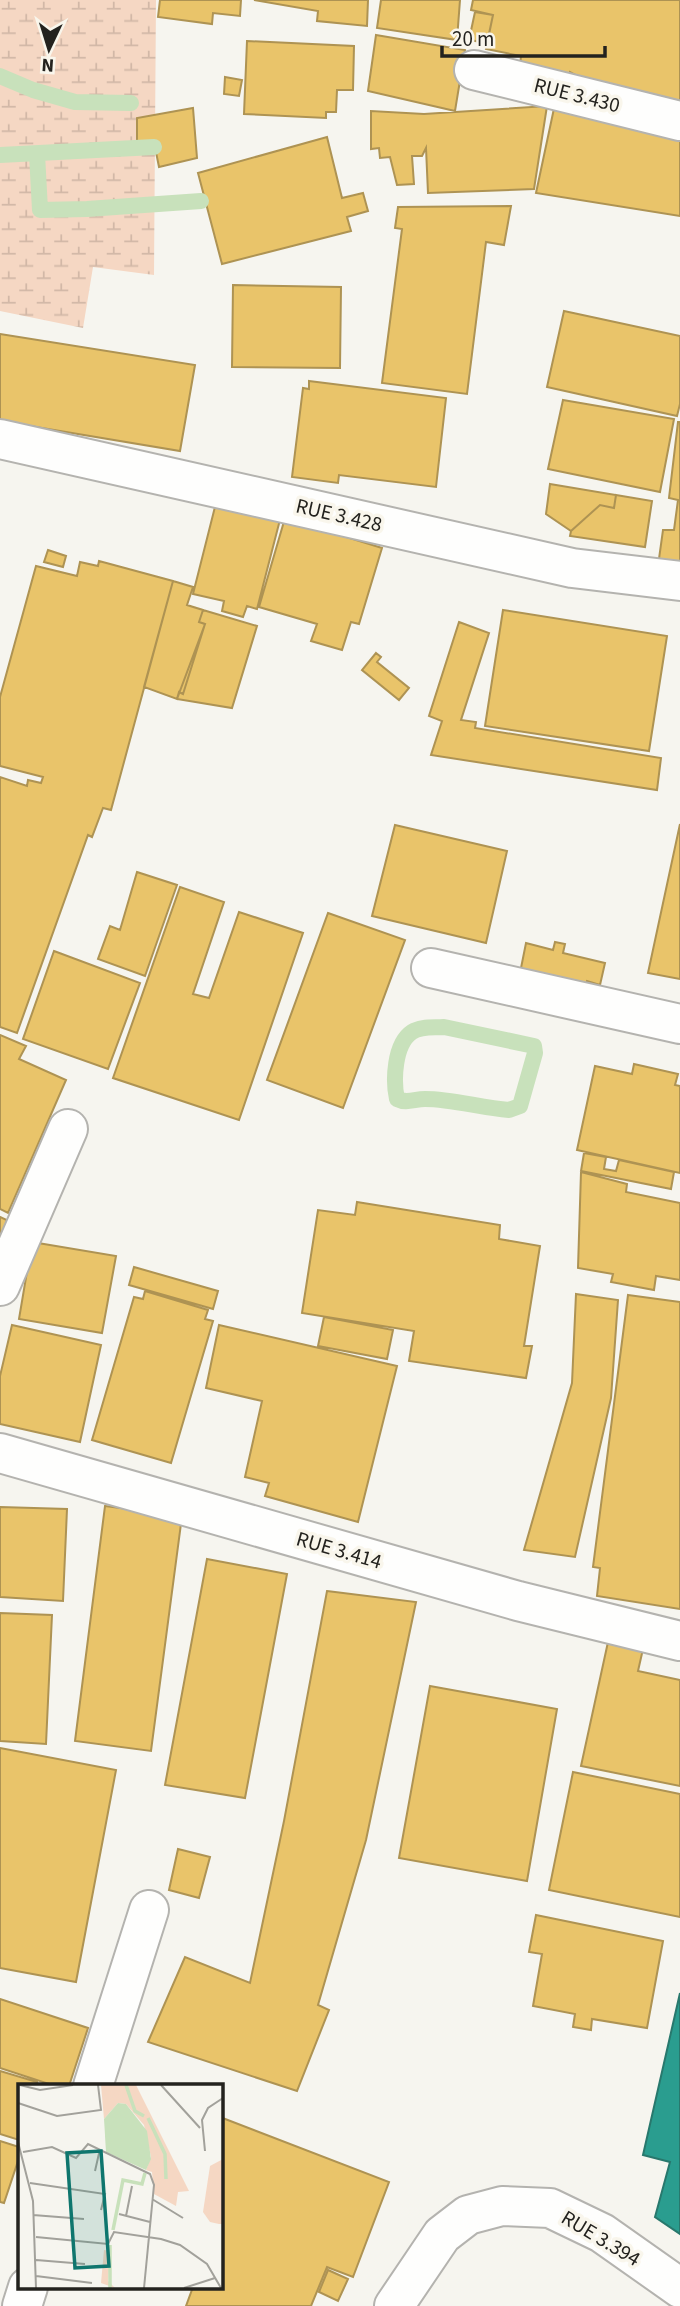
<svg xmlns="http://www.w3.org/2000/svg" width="680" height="2306" font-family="'Source Sans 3',sans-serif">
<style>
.wetland{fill:url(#wetland-marsh)}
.homes{fill:#e9c46a;stroke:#ae9353;stroke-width:2}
.schools{fill:#2a9d8f;stroke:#28786d;stroke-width:2}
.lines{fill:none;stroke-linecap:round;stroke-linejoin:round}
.stream{stroke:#c8e1bb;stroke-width:16}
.street-casing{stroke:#b4b3af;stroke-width:42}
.street{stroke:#fefefd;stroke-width:38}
.labels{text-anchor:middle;stroke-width:7;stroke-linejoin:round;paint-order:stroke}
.street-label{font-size:21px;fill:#23221e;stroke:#f9f6ec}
.inset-river{fill:none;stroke:#c8e1bb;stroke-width:3.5}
.inset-road{fill:none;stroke:#a2a19b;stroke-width:2}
.view{fill:#0f766e;fill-opacity:0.15;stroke:#0f766e;stroke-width:3.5}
.inset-edge{fill:none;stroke:#23221e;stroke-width:3.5}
</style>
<defs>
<pattern id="wetland-marsh" width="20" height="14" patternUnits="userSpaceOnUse" patternTransform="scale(1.75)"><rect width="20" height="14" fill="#f5d7c3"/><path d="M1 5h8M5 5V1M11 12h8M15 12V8" fill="none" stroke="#d2b8a7"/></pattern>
</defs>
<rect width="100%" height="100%" fill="#f6f5ef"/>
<path class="wetland" d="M0,0H156L154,275L93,267L83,328L0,311Z"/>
<path class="homes" d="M160,0H241L240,16L213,13L212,24L158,17Z
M254,0H368L367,26L317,21L318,11Z
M381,0H460L457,40L377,28Z
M473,0H680V106L592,84L570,72L569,78L520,66L521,56L486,49L493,15L471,10Z
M475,12L493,15L487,43L469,40Z
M376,35L465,50L455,111L368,91Z
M247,41L354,46L353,90H337L336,112H326V118L244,114Z
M225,77L242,80L239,96L224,94Z
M556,99L680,129V216L536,193Z
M547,106L534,189L428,193L426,148L422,156H412L414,184L397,185L390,157L380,158L379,148L371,149V111L424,114Z
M193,108L197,158L159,167L154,142L137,144V118Z
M327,137L342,198L363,193L368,211L347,217L351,231L222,264L198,173Z
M511,206L504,245L486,242L467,394L382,383L402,229L395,228L398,207Z
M233,285L341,287L340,368L232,367Z
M564,311L680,336V404L677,416L547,387Z
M0,334L195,365L180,451L0,421Z
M309,381L446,398L436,487L339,475L338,483L292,477L303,388L309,389Z
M563,400L674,419L660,492L548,469Z
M678,422H680V569L658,566L663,530H674L678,500L669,498Z
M550,484L616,495L614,508L600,505L571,531L546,514Z
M219,491L283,508L257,609L247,606L243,617L222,611L224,601L193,594Z
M616,495L652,501L645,547L570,536L571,531L600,505L614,508Z
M285,518L382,548L359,624L351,622L342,650L311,641L317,624L259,607Z
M48,550L66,556L63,567L44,562Z
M99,561L173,581L111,810L103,808L92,837L88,835L17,1033L0,1027V777L27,786L28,780L41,783L43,777L0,766V697L36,566L77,576L80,562L98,566Z
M173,581L193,587L187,605L203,610L199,622L205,624L183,694L179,692L177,699L144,687Z
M203,610L257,626L232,708L177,699L205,624L199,622Z
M503,610L667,636L649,751L485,726Z
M459,622L489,633L461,720L476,722L475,728L661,758L657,790L431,755L442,721L429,716Z
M376,653L381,657L377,662L409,688L399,700L362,670Z
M680,824V979L648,973Z
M395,825L507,851L486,943L372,916Z
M137,872L177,885L145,976L98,959L110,926L120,930Z
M180,887L224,902L193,994L209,998L239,912L303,933L239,1120L113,1078Z
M328,913L405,940L343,1108L267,1080Z
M555,942L565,944L563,953L605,963L600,985L587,981L584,994L519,978L526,943L553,950Z
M54,951L140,983L108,1069L23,1039Z
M0,1035L26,1046L19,1059L66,1080L8,1213L0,1209Z
M634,1064L678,1074L675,1085L680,1086V1173L577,1150L595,1066L632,1074Z
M584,1153L606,1157L604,1169L616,1171L619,1160L674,1172L671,1189L581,1171Z
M581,1172L627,1184L626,1192L680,1203V1280L656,1276L654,1290L611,1282L613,1274L578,1268Z
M357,1202L500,1225L499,1239L540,1246L524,1346H532L526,1378L409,1361L414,1331L302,1313L318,1210L355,1215Z
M0,1217L13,1223L0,1255Z
M32,1242L116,1256L102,1333L19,1319Z
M134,1267L218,1291L213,1309L129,1285Z
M145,1291L208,1310L205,1319L213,1321L171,1463L92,1440L134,1297L143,1299Z
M576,1294L618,1300L611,1398L575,1557L524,1550L572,1383Z
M628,1295L680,1302V1609L597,1596L600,1568L593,1567Z
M324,1317L393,1330L387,1359L318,1346Z
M12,1325L101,1345L80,1442L0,1424V1376Z
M219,1325L397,1366L358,1522L265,1496L269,1483L245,1477L262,1401L206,1388Z
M105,1506L182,1516L151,1751L75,1741Z
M0,1507L67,1509L63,1601L0,1597Z
M207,1559L287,1574L245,1798L165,1785Z
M327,1591L416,1602L366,1840L318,2005L329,2010L297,2091L148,2042L185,1957L250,1983L284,1821Z
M0,1613L52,1615L46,1744L0,1741Z
M608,1642L643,1649L638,1671L680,1680V1786L581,1766Z
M430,1686L557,1709L527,1881L399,1858Z
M0,1748L116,1770L76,1982L0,1968Z
M573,1772L680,1794V1917L549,1890Z
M178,1849L210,1857L199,1898L169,1890Z
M536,1915L663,1941L647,2028L592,2019L591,2030L573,2027L575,2014L533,2006L542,1954L529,1952Z
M0,1999L88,2028L69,2086H55L0,2068Z
M0,2071L37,2082L38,2086H19V2140L0,2134Z
M220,2117L389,2182L353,2277L327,2267L311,2306H186L193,2287H220Z
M0,2141L19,2147V2158L4,2203L0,2202Z
M328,2270L348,2279L338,2301L319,2292Z"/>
<path class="schools" d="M680,1993V2234L655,2217L670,2162L643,2155Z"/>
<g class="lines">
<path class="stream" d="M0,76L33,90L75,102L131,103
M37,154L40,210L87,209L201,201
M0,155L154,147
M444,1027L534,1046L535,1053L520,1106L509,1110C481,1108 453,1099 425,1099C414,1099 407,1104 397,1099C393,1081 394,1044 412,1032C421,1026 434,1028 444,1027Z"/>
<g class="street-casing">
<path id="street" d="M474,70L680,121
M0,439L572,568L680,581
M431,968L680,1024
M0,1286L68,1129
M0,1453L518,1601L680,1641
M93,2086L149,1910
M22,2306L28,2287
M394,2306L442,2235L468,2215L502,2206L550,2208L602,2233L680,2288"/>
</g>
<use href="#street" class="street"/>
</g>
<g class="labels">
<g class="street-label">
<text transform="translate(577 95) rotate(14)" y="7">RUE 3.430</text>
<text transform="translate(339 515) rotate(13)" y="7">RUE 3.428</text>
<text transform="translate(339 1550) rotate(16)" y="7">RUE 3.414</text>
<text transform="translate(601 2238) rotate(31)" y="7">RUE 3.394</text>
</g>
</g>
<g transform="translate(18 2084)">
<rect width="205" height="205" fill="#f6f5ef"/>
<path d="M205,75V140H201L192,138L185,128L192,82Z" fill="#f5d7c3"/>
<path d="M83,1H118L171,107L160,108L158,122L136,110L134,88L128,86L133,73L126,41L108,20L100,19L86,35ZM86,166L92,167L90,197L97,204L83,199Z" fill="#f5d7c3"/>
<path d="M100,19L108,20L129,47L133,75L128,86L88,68L86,35Z" fill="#c8e1bb"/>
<path class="inset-river" d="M108,1L117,27L126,32M130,34L147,70L148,95M95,146L105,96L124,100L127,89M92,161V204"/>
<path class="inset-road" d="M2,1L22,6L55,1M143,1L182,44M0,19L39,32L83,26L80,1M0,58L15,117L18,204M187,67L184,36L190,24L205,14M5,68L34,63L58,74L70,60L132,90L136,101L126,204M77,87L82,65M12,99L87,110L83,126M134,115L165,134M101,130L132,138M15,131L66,135M108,132L114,102M18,153L90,160L96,148L143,155L162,161L189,180L203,204M18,176L67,180M18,192L74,199M166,204L197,194"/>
<path class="view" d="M83,67L91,182L57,184L49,69Z"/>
<rect width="205" height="205" class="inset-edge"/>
</g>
<g transform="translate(49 49) rotate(184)" stroke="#f9f6ec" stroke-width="5" paint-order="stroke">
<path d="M0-5L12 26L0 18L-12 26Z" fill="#23221e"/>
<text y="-10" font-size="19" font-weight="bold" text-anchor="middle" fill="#23221e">N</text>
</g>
<path d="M442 46v10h163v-10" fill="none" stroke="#23221e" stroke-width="3.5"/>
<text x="452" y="46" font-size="21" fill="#23221e" stroke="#f9f6ec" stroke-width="5" paint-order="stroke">20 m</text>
</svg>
